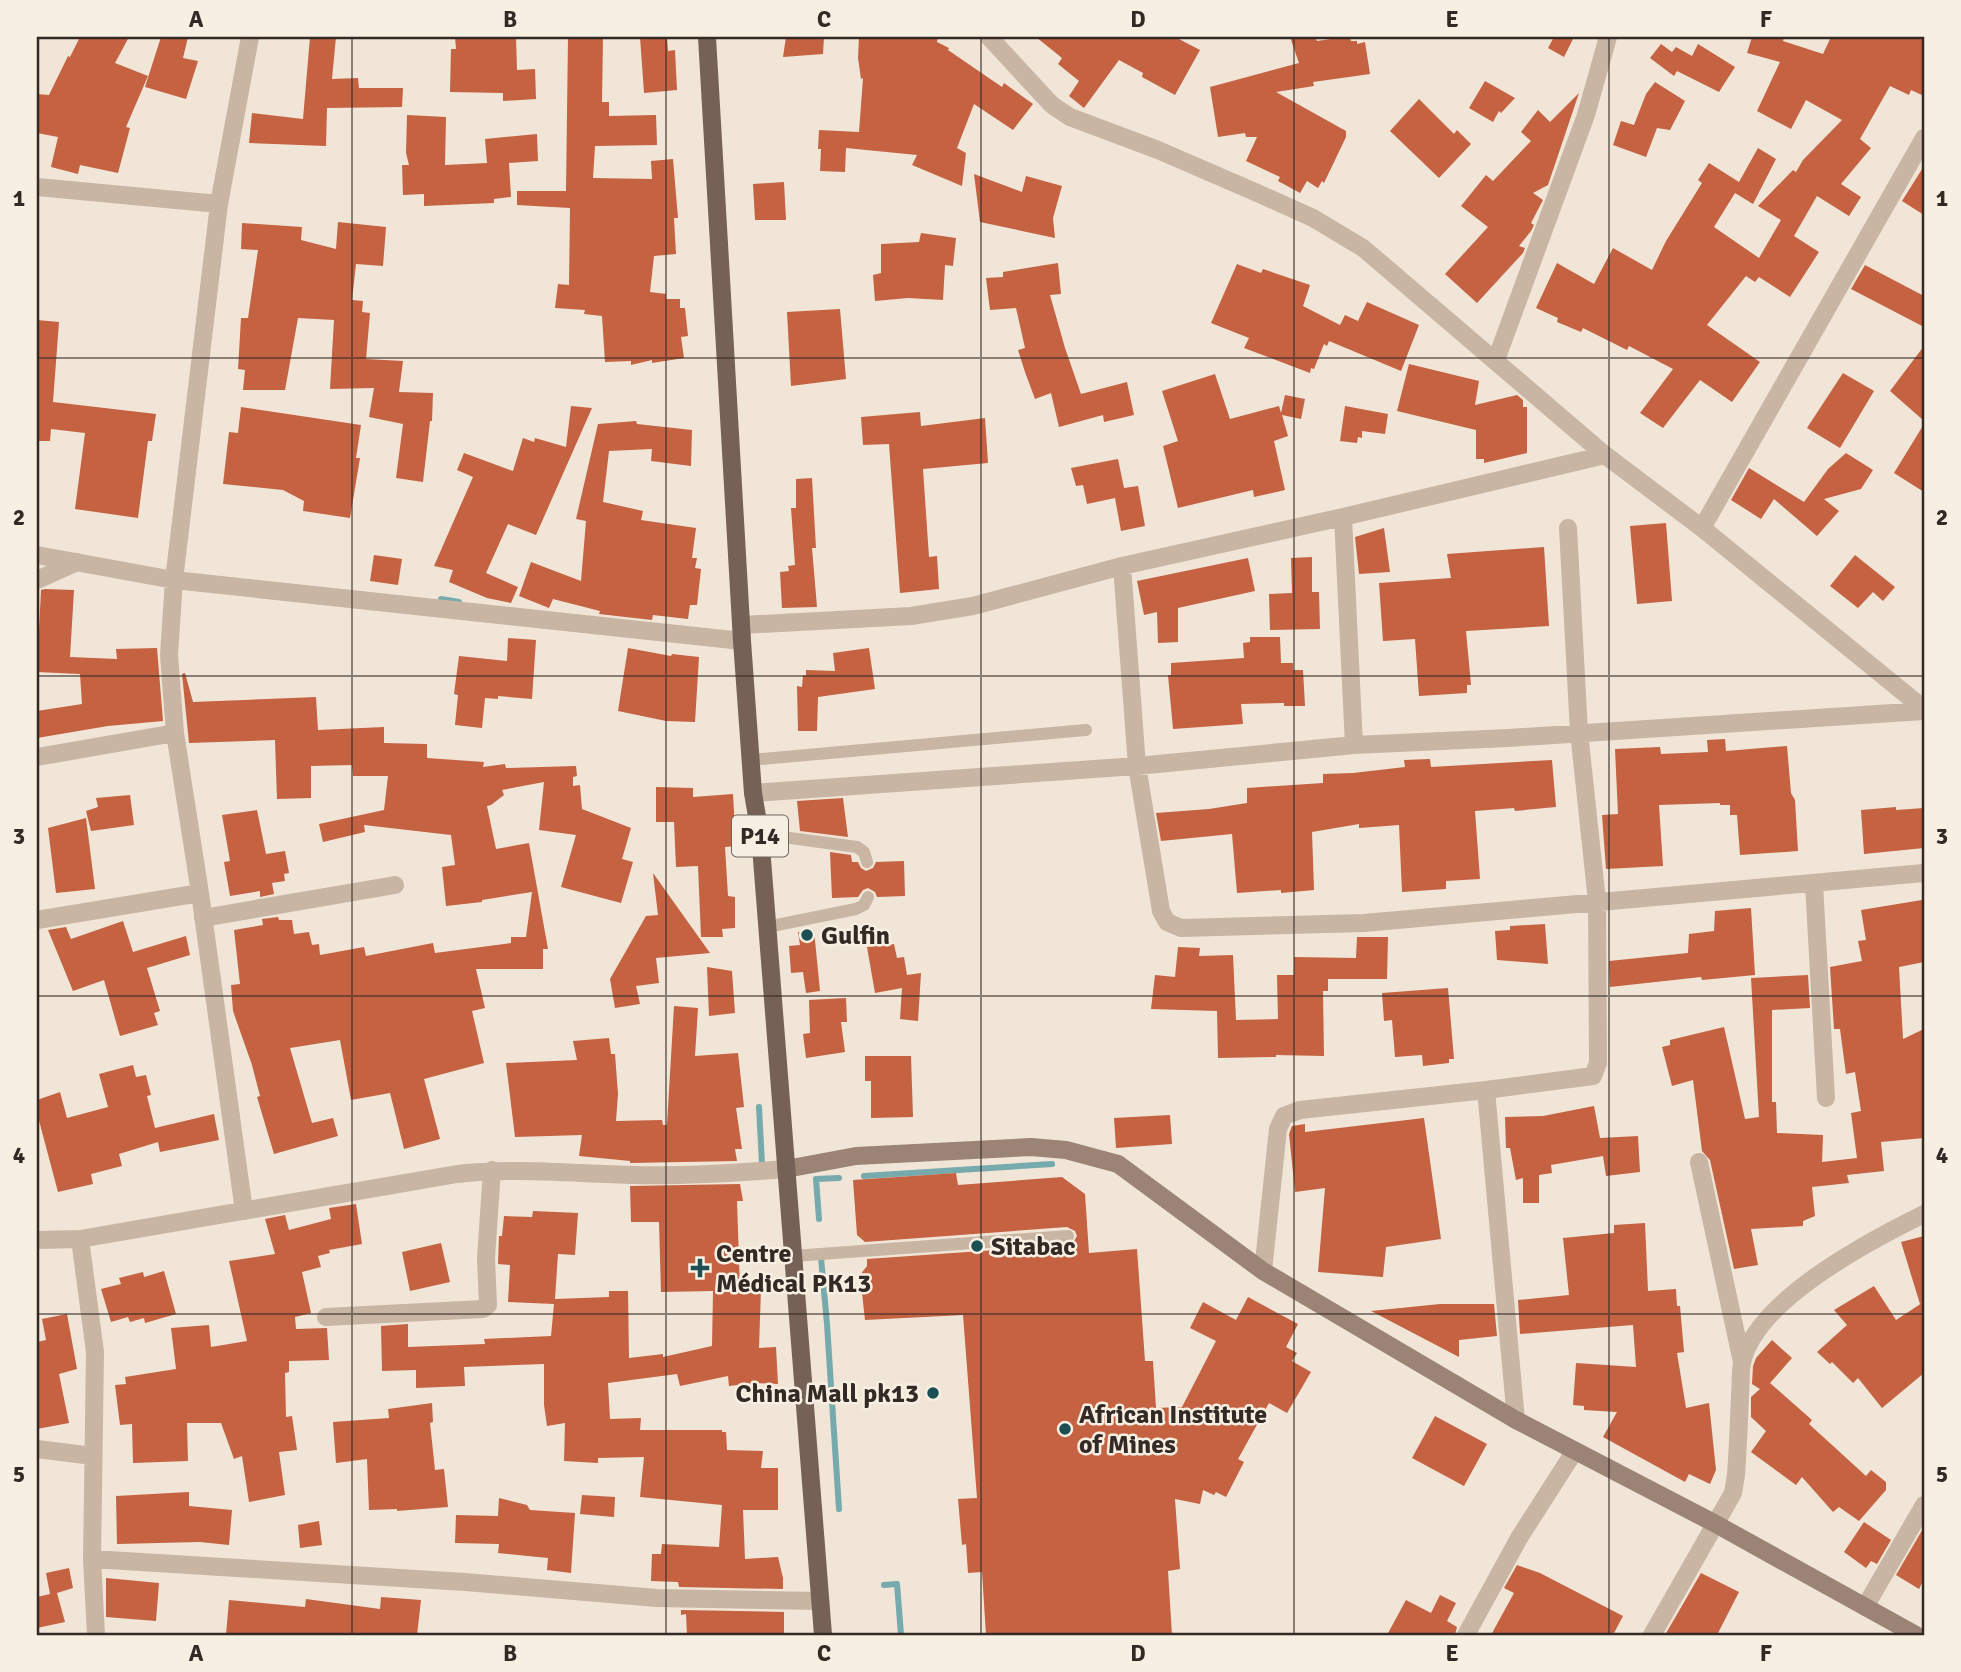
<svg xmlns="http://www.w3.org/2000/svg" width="1961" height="1672" font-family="Signika,sans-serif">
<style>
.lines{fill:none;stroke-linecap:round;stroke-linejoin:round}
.stream{stroke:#77aaad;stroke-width:6}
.building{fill:#c46241}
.lane{stroke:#c8b5a3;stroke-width:12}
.street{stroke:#c8b5a3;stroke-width:18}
.secondary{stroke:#9b8375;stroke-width:18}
.primary{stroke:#756156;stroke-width:18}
.grid{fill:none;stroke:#332a25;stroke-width:2;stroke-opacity:0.55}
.poi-dot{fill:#1c4f53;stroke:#f8efe3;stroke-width:2.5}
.labels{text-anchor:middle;stroke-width:5;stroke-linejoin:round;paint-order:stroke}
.shield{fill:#f8efe3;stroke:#6e655e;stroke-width:2}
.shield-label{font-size:24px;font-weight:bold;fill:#332a25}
.poi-label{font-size:26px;font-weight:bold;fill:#332a25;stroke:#f8efe3;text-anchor:start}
.neatline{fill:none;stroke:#332a25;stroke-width:2.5}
.grid-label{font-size:23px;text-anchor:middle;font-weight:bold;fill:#332a25}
</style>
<rect width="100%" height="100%" fill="#f0e5d7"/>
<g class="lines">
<path class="stream" d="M441,599L459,602
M759,1107L762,1164
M864,1176L1052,1164
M819,1219L816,1179L839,1178
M821,1258L827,1324L839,1509
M884,1585L897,1584L901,1635"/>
</g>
<path class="building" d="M80,37H129L115,63L148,76L126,127L130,128L118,173L80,165L78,174L51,167L58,137L37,133V94L49,95L68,56L70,57Z
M161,37H188L183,58L198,61L186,99L145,87Z
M310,37H336L332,79L358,78L359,88H403L402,107L327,108L326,146L249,143L252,113L303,119Z
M455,37H516L517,70L535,69L536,99L503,101V93L450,92L451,49H456Z
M568,37H603L602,102H609V116L656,115L657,145L595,146L593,178L652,179L651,161L673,159L678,218H674L676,254L654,256L650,292L666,294V299H680V308H685L688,336L681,337L684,358L652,363V360L631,365V361L605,362L602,316L584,314L585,310L555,308L558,284L569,285L570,208L517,205V191H566Z
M640,37H667L668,51L675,50L677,90L644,93Z
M786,37H824L823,54L783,57Z
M859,37H938L937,42L949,48L948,50L1002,87L1004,83L1033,104L1013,130L974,104L957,148L966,153L962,186L912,165L917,155L846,148L845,172L820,171L821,149H818L819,130L859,132L863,78L861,79L858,58Z
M1036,37H1175L1200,50L1175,95L1142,77L1143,73L1119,60L1084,108L1069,96L1079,81L1058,64L1062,58Z
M1290,37H1315L1317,41L1344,37H1350L1351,41H1357V44L1365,42L1370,74L1313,82L1314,86L1276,92L1346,131V137L1324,183L1322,181L1318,188L1307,181L1300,193L1278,181L1280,177L1246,161L1257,137H1246L1245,133L1218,137L1210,87L1299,63Z
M1554,37H1574L1564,57L1548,48Z
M1752,37H1784L1783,41L1823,54L1831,37H1924V96L1911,90L1909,95L1890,86L1860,139L1871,148L1841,184L1861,197L1849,216L1817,196L1794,236L1819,252L1790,297L1759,277L1755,282L1746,276L1707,325L1760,362L1732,402L1700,380L1663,428L1640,413L1673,369L1629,346L1627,350L1583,328L1581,332L1557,322L1558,318L1536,308L1557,263L1594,284L1613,248L1652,270L1666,241L1702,183L1698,180L1709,163L1739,182L1758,148L1776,159L1753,204L1735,193L1714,227L1759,258L1781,220L1758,206L1793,170L1796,172L1803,160L1842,120L1806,100L1791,129L1757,111L1780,62L1747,53Z
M1661,44L1672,52L1676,47L1692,56L1698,44L1735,67L1719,92L1677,71L1674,76L1650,58Z
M1485,81L1515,98L1501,113L1499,111L1493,122L1469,108Z
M1655,82L1685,101L1670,130L1657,128L1646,157L1613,145L1621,121L1634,125L1646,94Z
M1579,93L1548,185L1533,193L1543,200L1531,223L1534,225L1531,231L1519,246L1525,248L1523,253L1477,303L1445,274L1488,227L1461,206L1486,175L1493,181L1531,141L1521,132L1538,110L1550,122Z
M1419,99L1454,134L1457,130L1471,144L1439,178L1390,131Z
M407,115L446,117L445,165L487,163L485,139L537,134L538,161L509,163L511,197L494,199V203L424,206V194L403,195L402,165H409L406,153Z
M1924,166V215L1902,201Z
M974,174L1022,192L1026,176L1062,186L1053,218L1055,238L980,222Z
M784,182L786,220H755L753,184Z
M338,222L386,227L383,266L356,264L352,300L363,301L362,312L370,313L366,359L403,361L399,392L433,393L432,421H430L423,482L396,478L403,424L369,417L374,388L330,389L334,320L298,318L285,390H243L245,370L238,369L241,318H248L258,250L241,249L242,223L302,227L301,240L336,249Z
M921,233L956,238L953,266L945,265L943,300L908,298L875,301L873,275L881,273V244L919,242Z
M1058,263L1061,294L1050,295L1065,348L1081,394L1127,382L1134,415L1104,422L1103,415L1059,427L1051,393L1035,399L1025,372L1018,350L1025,348L1016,308L990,310L986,278L1003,277V272Z
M1237,264L1261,273L1263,269L1310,285L1303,306L1340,325L1345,315L1358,321L1367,302L1419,325L1401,371L1329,341L1327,346L1324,344L1314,369L1311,368L1310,373L1244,348L1249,338L1211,323Z
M1865,265L1924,296V327L1851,289Z
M840,309L846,379L791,386L787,312Z
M37,320L59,322L53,402L156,414L152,441H148L138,518L75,509L85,433L51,429L50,441H37Z
M1924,346V421L1890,391Z
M1409,364L1479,381L1475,405L1517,395L1523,400V407H1527V453L1484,463V459H1476V430L1397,411Z
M1843,373L1874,391L1840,448L1807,428Z
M1215,374L1230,419L1279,406L1281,413L1285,395L1305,399L1301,419L1282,415L1288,436L1274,441L1285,490L1254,497L1253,490L1178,508L1163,446L1178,441L1162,391Z
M571,406L592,408L536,535L508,524L486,573L518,587L511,603L487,598L449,582L453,570L434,566L473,477L457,470L464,453L513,471L523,438L534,442L535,438L566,447Z
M1345,406L1388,414L1385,434L1362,431V438L1358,437L1357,443L1340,441Z
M241,407L361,425L356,458H360L350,518L303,511L304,501L283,490L223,484L229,432L238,433Z
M920,412L921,426L985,418L988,463L923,469L929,557L937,556L939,589L900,593L889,444L863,445L861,417Z
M636,421L637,424L692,430L691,466L651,461L652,449L609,451L603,502L643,511L641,520L696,528L692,558H697L695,568L701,569L697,605H690L688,619L653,615L652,620L599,614L600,611L553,599L549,608L519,596L531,562L581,581L586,521L576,519L598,424Z
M1924,424V492L1894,473Z
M1846,453L1873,470L1861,489L1824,499L1839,511L1817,536L1774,499L1761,519L1731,500L1749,468L1804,502L1828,469Z
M1118,459L1124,488L1138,486L1145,526L1121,531L1115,498L1087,504L1083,485L1076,486L1071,468Z
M812,478L816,548H812L817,607L782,608L780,572L789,571L788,566L795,565L791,508H796V479Z
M1666,523L1672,601L1637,604L1630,526Z
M1384,528L1390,572L1359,574L1355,537Z
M1544,547L1549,626L1466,631L1471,685H1467V693L1419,696L1415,639L1383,641L1379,583L1451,578L1447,554Z
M374,555L402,559L398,585L370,581Z
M1855,555L1895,587L1883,601L1873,592L1858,608L1830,586Z
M1312,557V592H1319L1320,629L1270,630L1269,594L1292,593L1291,558Z
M1248,558L1255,591L1178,608V642L1158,643L1157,612L1144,615L1137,581Z
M45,589L74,590L70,657L117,659L116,649L157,648L163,721L108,726L37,738V711L82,704L80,674L37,672L41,590Z
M1250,637H1280L1281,663H1293V670H1303L1305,706H1284V703L1241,704L1243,724L1173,729L1168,675H1171V663L1244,658L1243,643L1250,642Z
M508,638L536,640L532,699L498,696V699L485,698L482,728L455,725L458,695L454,694L459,656L507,661Z
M628,648L671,656L672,654L699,657L695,722L666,721L618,711Z
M869,648L875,689L818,697L817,731H798L797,686L802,687L803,675L806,676V670L835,671L833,653Z
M185,673L193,702L316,697L318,730L384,727V743L427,744V758L484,762L483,767L505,764L506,768L576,766L577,776L573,777V786L580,785L582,809L631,828L622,859L633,862L621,903L561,887L576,835L539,830L544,782L502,790L504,795L491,805L487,806L496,849L529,843L548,949H543V969H476L485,1008L472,1011L484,1063L424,1079L440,1139L404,1149L390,1093L351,1100L340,1040L290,1048L312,1123L333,1118L338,1136L274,1154L257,1097L260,1096L252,1065L233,1011L231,985L240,984L234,930L263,925L262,919L278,917L279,920H292L294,934L309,932L312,945L319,944L320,955L364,947L366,956L433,943L435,953L511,943V937H526L532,892L482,900V902L446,906L442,867L455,865L451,835L364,825L365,832L323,842L319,824L384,810L388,776H353L352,765L311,766V798L277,799L275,740L189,743L182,674Z
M1725,739L1726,751L1787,746L1791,793L1795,800L1798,851L1740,855L1737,815H1730V805H1720V803L1659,805L1663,866L1606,869L1602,815L1618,814L1615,749L1660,747L1661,754L1708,752L1707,740Z
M1430,759L1431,767L1552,760L1556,807L1515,811L1514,808L1475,811L1480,879L1446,881V889L1402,892L1399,825L1359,828V824L1312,832L1314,890L1281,893V890L1237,893L1232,834L1161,841L1156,813L1209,809L1247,803V788L1323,783V774L1353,773L1405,767L1404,760Z
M656,787L693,788V797L733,794L736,846L725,847L728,896L735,897V928L722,929L723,937H701L698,866L676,867L674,822H656Z
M130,795L134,825L91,831L86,811L98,807L96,798Z
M843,798L848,837L800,831L797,801Z
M1896,807V810L1924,808V848L1864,854L1861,810Z
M257,810L266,854L285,851L289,873L284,874L285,881L272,883L274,894L260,897V891L230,896L224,862L230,861L222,815Z
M86,818L95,889L56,893L48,828Z
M830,852L851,855L852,862H858L861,868L866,871L873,868L876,862L904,861L905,896L877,897L875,892L868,888L863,890L858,897L832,898Z
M653,873L710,953L656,958L659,983L636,986L640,1004L615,1008L610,979L646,916L658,915Z
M1922,900L1924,962L1899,967L1903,1039L1924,1029V1138L1881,1142L1884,1171L1847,1175L1849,1183L1812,1187L1815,1216L1803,1221V1226L1751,1229L1758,1265L1734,1269L1710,1160L1702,1151L1693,1080L1672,1086L1662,1047L1670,1045V1040L1724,1027L1745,1119L1759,1117L1751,978L1808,975L1810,1008L1772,1010V1102H1776L1777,1133L1823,1135L1822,1162L1857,1158L1851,1113L1861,1111L1855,1072L1846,1074L1840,1029H1834L1830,967L1862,961L1858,941L1866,940L1861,910Z
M1751,908L1755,975L1702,980L1701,977L1610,987L1609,961L1688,953L1689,934L1714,931L1715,911Z
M123,921L133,952L186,936L190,955L147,968L160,1011L154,1013L158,1025L120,1036L104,980L73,991L48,930L66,927L71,939Z
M1545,924L1548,964L1497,960L1495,931L1510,930V926Z
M814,930L820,991L806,993L803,972L791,973L789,946L800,945L798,932Z
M1357,937H1388L1387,979H1328V991H1323L1324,1056L1276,1055V1057L1218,1058L1217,1011L1151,1009L1155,975L1175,977L1178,947L1200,948L1199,956L1233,955L1236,1020L1278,1019L1277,975H1294V957L1356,958Z
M894,944L897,958L904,957L907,975L921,973L918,1021L900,1019L902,988L875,993L867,947Z
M707,967L732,971L735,1013L709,1016Z
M1448,988L1454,1059H1449V1063L1423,1066L1422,1055L1395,1057L1392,1020L1384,1021L1382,993Z
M846,998L847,1022H841L845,1052L806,1058L803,1034L810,1033L809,1000Z
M674,1006L698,1008L695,1056L738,1053L744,1107L736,1108L742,1149H735L737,1161L630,1163V1161L579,1156L582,1135L515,1137L506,1063L577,1060L573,1041L609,1038L611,1054H615L618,1094L616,1121L662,1120L663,1125H667Z
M865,1056H911L913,1117L871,1118V1081H865Z
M133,1065L136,1077L146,1075L151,1095L147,1096L155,1128L214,1114L219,1140L160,1152L158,1142L119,1154L122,1166L91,1174L93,1184L58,1192L37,1113V1100L60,1092L67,1118L108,1107L99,1074Z
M1594,1106L1600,1138L1638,1136L1640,1172L1606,1176L1603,1156L1551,1165L1552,1173L1539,1175V1203H1523V1178L1516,1180L1510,1148H1506L1505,1117L1543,1116Z
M1170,1115L1172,1144L1116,1148L1114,1118Z
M1424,1118L1441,1239L1386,1247L1383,1277L1318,1272L1325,1188L1295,1192L1289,1134L1292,1126L1305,1124V1132Z
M956,1173L958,1185L1062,1177L1085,1194L1089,1253L1137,1249L1145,1361H1153L1156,1408L1182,1407L1216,1341L1190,1328L1203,1302L1236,1320L1248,1297L1298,1324L1286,1347L1297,1353L1292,1361L1311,1372L1287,1413L1269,1403L1238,1459L1244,1462L1226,1497L1216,1492L1214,1495L1203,1490L1200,1504L1175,1499L1180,1569L1168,1571L1172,1635H986L982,1572L968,1573L966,1544L962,1545L958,1499L977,1498L963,1315L865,1320L860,1275L867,1266V1259L1069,1245L1073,1243L1077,1236L1075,1231L1067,1227L865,1242L857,1235L853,1180Z
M740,1184L743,1201H737L740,1289H761L759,1348L776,1347L778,1384L755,1383L729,1386L728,1376L680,1386L677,1374L608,1383L610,1419L641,1418L640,1430H722V1432H726L727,1450L763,1451L761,1468H778V1510H743L745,1559L778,1557L783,1578V1589L679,1587L678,1582L651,1581L652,1554H661L662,1544L719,1547L722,1505L640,1497L644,1457L598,1458V1463L564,1461L565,1423L547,1426L544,1405V1364L464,1367L465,1386L416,1388V1370L382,1371L381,1326L408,1324V1347L485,1344L484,1339L551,1336L554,1304L508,1302L510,1265L498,1264L499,1236H502L504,1216L532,1217L533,1211L578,1213L575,1255L558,1254L555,1299L609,1297V1291H628L629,1358L663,1354V1357L712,1346L713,1291L661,1292L659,1222H631L630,1186Z
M356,1204L362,1244L329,1250L330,1253L318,1256L321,1267L302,1272L311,1313L295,1317L296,1329L327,1328L329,1360L289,1361V1372L285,1373L286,1417L292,1416L297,1450L279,1452L285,1495L249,1502L242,1456L234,1459L221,1423H187L188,1461L133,1463L132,1424L120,1425L115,1385L126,1384L125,1377L176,1369L171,1328L209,1325L211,1347L247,1341L229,1261L275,1254L265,1219L285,1215L289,1230L331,1219L329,1208Z
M1645,1223L1648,1291L1676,1289L1677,1306H1680L1684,1352L1677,1353L1686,1408L1709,1403L1716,1470L1710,1484L1689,1474L1685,1482L1603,1437L1617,1412L1584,1410V1406L1573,1405L1576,1363L1636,1367L1633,1325L1520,1334L1518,1300L1569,1295L1563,1238L1614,1233V1225Z
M1924,1236V1373L1882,1408L1858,1378L1853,1383L1832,1362L1830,1364L1817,1352L1847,1325L1834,1310L1874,1286L1896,1320L1922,1303L1920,1304L1901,1242Z
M441,1243L450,1282L410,1291L402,1252Z
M164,1271L176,1314L145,1323L144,1318L130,1322L128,1317L111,1322L101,1289L121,1284L119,1278L143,1272L144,1277Z
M1440,1304H1494L1497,1336L1459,1340V1357L1371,1311Z
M67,1314L77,1369L59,1374L69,1423L37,1429V1342L46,1340L42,1319Z
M1772,1340L1792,1358L1770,1383L1812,1420L1809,1424L1866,1476L1871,1470L1886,1482V1490L1859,1521L1839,1507L1833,1512L1802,1477L1796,1485L1751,1452L1766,1431L1751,1417V1397L1760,1389L1752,1384L1753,1366L1756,1358Z
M432,1403L433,1422L430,1423L435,1470L444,1469L448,1507L397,1511V1509L369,1510L367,1459L336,1463L333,1422L389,1418L388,1409Z
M1435,1416L1487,1444L1464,1486L1412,1458Z
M189,1492V1506L232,1510L229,1545L200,1542L117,1544L116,1496Z
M582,1495L615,1497L614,1517L580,1514Z
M499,1498L527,1505L530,1510L575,1513L571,1573L547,1570L548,1558L498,1553L499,1544L455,1543L456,1515L498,1516Z
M319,1521L322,1545L300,1548L298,1525Z
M1864,1522L1891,1540L1877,1564L1871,1561L1866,1568L1844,1552Z
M1924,1527V1579L1919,1589L1896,1575Z
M1517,1565L1540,1573L1623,1616L1613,1635H1491L1514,1593L1504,1588Z
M69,1568L73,1588L57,1593L65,1622L37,1628V1597L50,1594L46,1573Z
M1701,1573L1739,1592L1717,1635H1665Z
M106,1578L159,1583L156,1621L106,1617Z
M1440,1595L1456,1603L1447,1621L1457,1627L1455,1635H1387L1406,1600L1431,1613Z
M381,1597L421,1600L417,1635H226L229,1600L305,1607L306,1599L380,1609Z
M681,1610L784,1612V1634L687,1635L686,1614L681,1615Z"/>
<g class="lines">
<path class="lane" d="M751,760L1086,730
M760,834L857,847L864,852L867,862
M767,927L856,909L864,905L868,897
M793,1256L1068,1236"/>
<path class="street" d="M989,37L1052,105L1070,117L1158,150L1255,192L1313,218L1363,248L1605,455L1702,528L1924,709
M37,187L219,204
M1496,360L1586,115L1608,37
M1343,517L1354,745
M1702,528L1924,138
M37,555L174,580L742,641
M1122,566L1137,766L1161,911L1167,922L1181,928L1364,923L1924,873
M37,580L77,562
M741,625L911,616L973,606L1122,566L1343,517L1605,455
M37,757L175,733
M753,793L1137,766L1354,745L1508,738L1924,711
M1814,884L1826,1098
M203,918L395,885
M37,920L200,893
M1486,1090L1516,1420
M1699,1162L1742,1362
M244,1211L200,893L175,733L169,655L174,580L219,204L250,37
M80,1239L95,1352L92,1559L96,1635
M37,1240L80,1239L457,1174C516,1167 576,1174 635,1175C686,1176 736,1173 786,1169
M1263,1271L1278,1129L1284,1116L1300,1110L1486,1090L1593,1076L1598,1063L1597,901L1579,732L1568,528
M326,1317L483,1309L488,1305L486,1258L492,1170
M37,1449L93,1456
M92,1559L465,1582L657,1598L820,1601
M1865,1607L1924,1505
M1466,1635L1519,1538L1574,1452
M1652,1635L1733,1493L1736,1475C1738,1448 1739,1421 1740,1395C1741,1385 1740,1373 1742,1363C1756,1300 1871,1240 1924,1214"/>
<path class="secondary" d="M786,1169L856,1156L1031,1147L1066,1150L1118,1164L1263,1271L1516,1420L1714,1523L1916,1635"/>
<path class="primary" d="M707,37L742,641L753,793L760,834L823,1635"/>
</g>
<path class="grid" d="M352,37V1635M666,37V1635M981,37V1635M1294,37V1635M1609,37V1635M37,358H1924M37,676H1924M37,996H1924M37,1314H1924"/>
<g class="poi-dot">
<circle cx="807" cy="935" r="7"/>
<circle cx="977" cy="1246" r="7"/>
<path d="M696.5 1257.5h7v7h7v7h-7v7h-7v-7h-7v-7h7z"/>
<circle cx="933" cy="1393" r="7"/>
<circle cx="1065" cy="1429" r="7"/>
</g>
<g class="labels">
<rect class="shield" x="732" y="815.5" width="56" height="41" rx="5"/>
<g class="shield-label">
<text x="760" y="844">P14</text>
</g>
<g class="poi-label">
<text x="821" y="944">Gulfin</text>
<text x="991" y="1255">Sitabac</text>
<text x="716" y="1262">Centre<tspan x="716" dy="30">Médical PK13</tspan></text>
<text x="919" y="1402" text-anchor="end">China Mall pk13</text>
<text x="1079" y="1423">African Institute<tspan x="1079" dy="30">of Mines</tspan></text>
</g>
</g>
<rect width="1961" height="1672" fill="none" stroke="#f8efe3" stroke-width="77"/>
<rect x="38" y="38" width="1885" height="1596" class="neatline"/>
<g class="grid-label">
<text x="196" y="27">A</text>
<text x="510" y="27">B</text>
<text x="824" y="27">C</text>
<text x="1138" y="27">D</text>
<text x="1452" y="27">E</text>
<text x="1766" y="27">F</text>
<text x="19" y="206">1</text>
<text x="1942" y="206">1</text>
<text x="19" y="525">2</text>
<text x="1942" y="525">2</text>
<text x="19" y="844">3</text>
<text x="1942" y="844">3</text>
<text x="19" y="1163">4</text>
<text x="1942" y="1163">4</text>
<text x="19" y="1482">5</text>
<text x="1942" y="1482">5</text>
<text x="196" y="1661">A</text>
<text x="510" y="1661">B</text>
<text x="824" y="1661">C</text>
<text x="1138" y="1661">D</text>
<text x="1452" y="1661">E</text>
<text x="1766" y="1661">F</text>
</g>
</svg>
